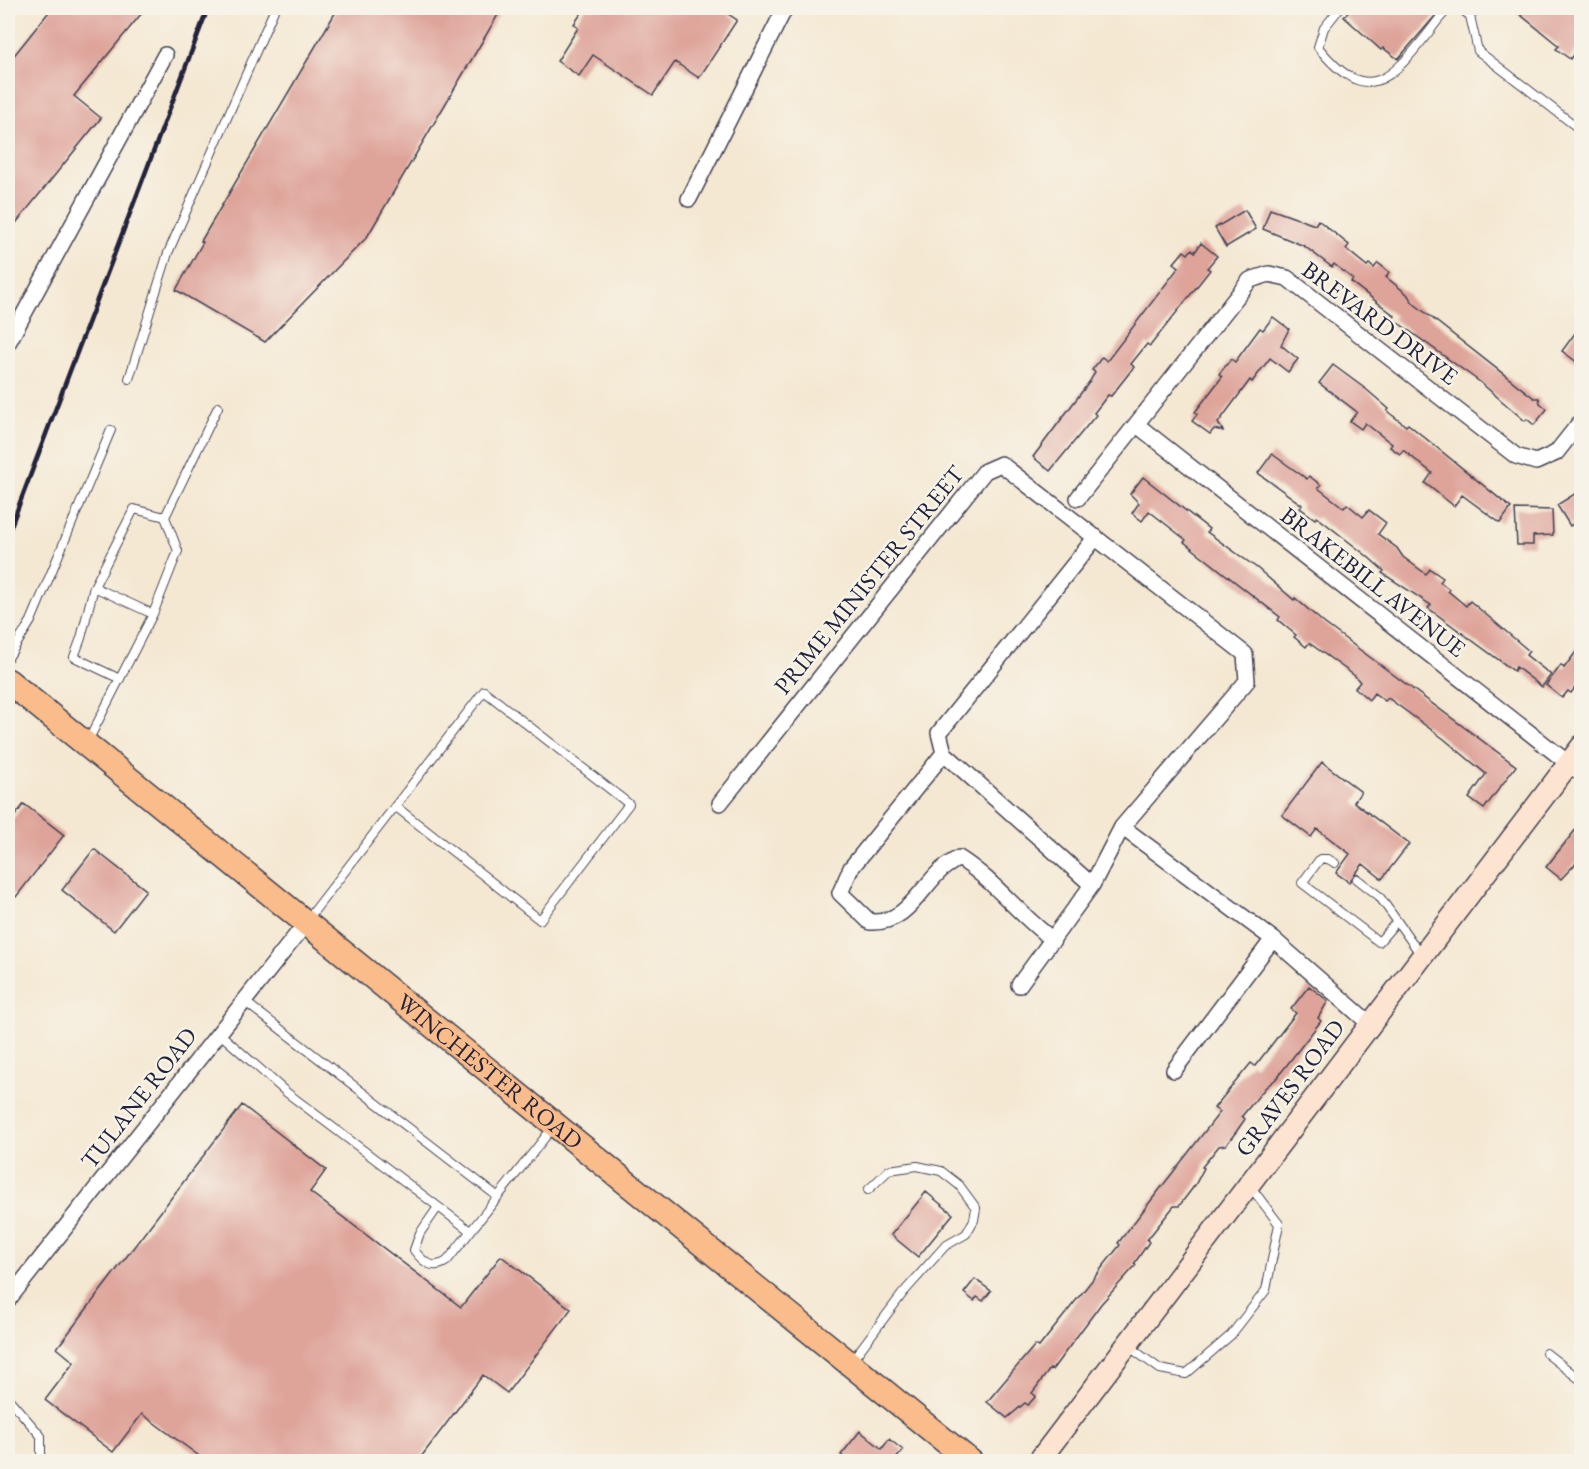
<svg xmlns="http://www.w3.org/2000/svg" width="1589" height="1469" font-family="'EB Garamond',serif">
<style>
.building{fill:#dea399}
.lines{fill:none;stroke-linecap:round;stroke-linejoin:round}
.lane-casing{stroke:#424052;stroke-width:10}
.street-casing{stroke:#424052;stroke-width:18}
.secondary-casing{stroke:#424052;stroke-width:24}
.primary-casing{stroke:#424052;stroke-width:27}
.lane{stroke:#fff;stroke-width:8}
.street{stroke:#fff;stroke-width:15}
.secondary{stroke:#fde4d0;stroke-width:21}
.primary{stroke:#f9bc8a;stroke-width:24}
.rail{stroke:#22223b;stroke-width:4.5}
.labels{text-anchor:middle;stroke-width:5;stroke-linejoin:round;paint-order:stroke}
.street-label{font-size:24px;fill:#22223b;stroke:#f7f3e8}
</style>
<rect width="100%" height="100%" fill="#f7f3e8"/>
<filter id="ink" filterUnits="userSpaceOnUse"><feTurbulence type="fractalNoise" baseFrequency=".0167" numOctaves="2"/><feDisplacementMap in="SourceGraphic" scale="12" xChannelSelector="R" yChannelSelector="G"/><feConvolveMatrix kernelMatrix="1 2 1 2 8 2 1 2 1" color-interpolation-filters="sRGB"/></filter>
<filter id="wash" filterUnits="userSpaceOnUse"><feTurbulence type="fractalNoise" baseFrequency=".008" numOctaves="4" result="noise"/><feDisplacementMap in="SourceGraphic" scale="24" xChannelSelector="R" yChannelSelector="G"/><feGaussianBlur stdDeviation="1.35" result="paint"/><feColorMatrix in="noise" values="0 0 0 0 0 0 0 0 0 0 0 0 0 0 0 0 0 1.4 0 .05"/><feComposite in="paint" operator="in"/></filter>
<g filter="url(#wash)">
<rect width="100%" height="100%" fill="#f4e8d2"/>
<g id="blocks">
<path class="building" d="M52,8H146L74,96L101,118L8,233V63Z
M338,8H502L367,237L265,342L176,290L203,242L201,241Z
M585,8H719L737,20L699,78L675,62L653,95L593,55L579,76L557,61L578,28L574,24Z
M1352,8H1442L1398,59L1383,48L1381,50L1344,17Z
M1512,8H1581V44L1570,59L1556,49L1559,46Z
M1270,209L1315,225L1318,220L1349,245L1346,249L1367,266L1369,264L1374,268L1378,263L1389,272L1386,277L1407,294L1413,303L1534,398H1539L1540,403L1547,409L1534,425L1527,419L1525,421L1480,382L1393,319L1395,316L1351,282L1353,279L1334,264L1332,267L1304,246L1263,229Z
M1245,210L1256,229L1226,247L1215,228Z
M1201,243L1217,256L1207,268L1210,270L1150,346L1147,344L1131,364L1134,367L1111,396L1108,395L1094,413L1096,415L1050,471L1033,457L1090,381L1095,372L1092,370L1102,357L1107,361L1179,267L1174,263L1184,251L1188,254L1192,249L1195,252Z
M1273,317L1289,329L1281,345L1298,359L1288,372L1270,358L1252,382L1250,380L1218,423L1223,431L1214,429L1210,434L1192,421L1197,414L1195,412L1222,377L1219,374L1231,359L1235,362L1260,328L1263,330Z
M1581,325V365L1562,351Z
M1333,365L1367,390L1389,409L1387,411L1406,426L1408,424L1511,508L1500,523L1462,495L1454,506L1425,483L1432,473L1403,450L1400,454L1390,447L1392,444L1365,423L1361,429L1350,421L1357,412L1319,383Z
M1272,454L1307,479L1309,476L1321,485L1318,488L1344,508L1347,504L1363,517L1369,510L1386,523L1378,534L1397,548L1403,557L1426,574L1430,569L1443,578L1440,582L1449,589L1448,591L1466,606L1470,601L1529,651L1526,655L1551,675L1542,687L1516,667L1514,671L1428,608L1431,605L1382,573L1384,571L1367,556L1317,517L1315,519L1300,508L1302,505L1258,473Z
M1143,477L1209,529L1207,532L1257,568L1294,600L1295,598L1324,623L1516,766L1484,809L1469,798L1486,774L1444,739L1388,698L1385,701L1374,693L1369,700L1355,688L1360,682L1355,676L1309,643L1306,647L1294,637L1296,635L1278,620L1280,617L1184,542L1186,540L1149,511L1142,521L1132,513L1139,503L1130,494Z
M1581,490V519L1570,526L1557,505Z
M1515,509L1552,510L1553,535L1533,536V545H1517Z
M1581,645V680L1571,693L1568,691L1562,698L1546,685L1561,665L1564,668Z
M1322,762L1361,792L1354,802L1409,844L1382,879L1363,864L1349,882L1336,873L1350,854L1317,829L1311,837L1282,815Z
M24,804L64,835L16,897L8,890V825Z
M1581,823V858L1561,879L1546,867Z
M94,849L146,890L114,931L62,890Z
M1309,986L1328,1001L1318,1018L1321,1021L1276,1079L1266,1087L1242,1116L1245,1119L1236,1132L1226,1145L1219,1146L1202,1167L1204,1168L1195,1185L1179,1206H1174L1147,1240L1149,1242L1134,1264L1136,1265L1101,1304L1052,1370L1050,1369L1032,1393L1036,1396L1028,1405L1025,1403L1007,1418L987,1402L1035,1345L1039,1347L1120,1245L1118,1243L1220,1112L1214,1108L1251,1063L1255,1066L1296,1013L1291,1009Z
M242,1105L326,1170L310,1192L461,1307L501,1256L571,1309L507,1393L483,1375L418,1461H206L142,1414L113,1452L45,1400L74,1362L57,1348Z
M926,1192L953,1214L918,1257L891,1235Z
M975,1279L991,1291L983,1301L977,1297L974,1301L964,1293Z
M860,1431L882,1449L889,1439L903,1450L895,1460L898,1461H848L841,1455Z"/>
</g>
</g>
<g filter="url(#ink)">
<use href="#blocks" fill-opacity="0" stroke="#424052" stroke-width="1.5"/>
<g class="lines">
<g class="lane-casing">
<path id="lane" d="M1340,8L1324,28L1318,47C1367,108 1391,80 1429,32C1436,23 1442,13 1451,8
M1460,8L1470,16
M1477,8L1470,16L1478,51L1582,131
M129,379L168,253L275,8
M94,587L153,614
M8,658L31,621L111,430
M120,679L74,657L81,638L94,587L134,509L165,517
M88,741L153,614L178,551L165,517L218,407
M1335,863L1328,859H1320L1302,883L1379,942L1397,921L1421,955
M1357,879L1379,896L1397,921
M308,919C367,843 426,767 484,691L629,804L540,920L395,806
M244,1001L497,1196
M219,1033L286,1092L469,1230
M438,1207L420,1233L414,1250C423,1262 433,1271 447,1261L554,1126
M1128,1346L1160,1369L1186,1374L1231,1335L1266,1290L1279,1224L1250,1186
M1546,1353L1582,1381
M851,1362L903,1293L945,1246L966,1234L974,1220L976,1208L959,1185L941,1171L917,1166L889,1170L868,1190
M8,1398L41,1436V1462"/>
</g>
<g class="street-casing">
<path id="street" d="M689,199L785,8
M8,343L165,55
M1137,425L1582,774
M1078,498L1250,280L1269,274L1287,278L1516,456L1536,462L1556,453L1582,420
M944,753L1092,885
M720,803L985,471L1001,464L1245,654L1247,681L1122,827L1092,885L1019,985
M1122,827L1273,939L1370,1024
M1053,940C1019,915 994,880 959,858C952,862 945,866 939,872C918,893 904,924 870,922L840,893L851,868L944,753L939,733L1096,537
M1174,1070L1273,939
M8,1300L306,923"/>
</g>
<g class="secondary-casing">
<path id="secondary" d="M1038,1462L1582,746"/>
</g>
<g class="primary-casing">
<g id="primary">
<path id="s1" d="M8,681L971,1462"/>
</g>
</g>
<use href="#lane" class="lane"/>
<use href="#street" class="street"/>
<use href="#secondary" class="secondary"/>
<use href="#primary" class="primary"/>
<path class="rail" d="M8,534L208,8"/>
</g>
</g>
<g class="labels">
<g class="street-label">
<text transform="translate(1380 323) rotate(37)" y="8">BREVARD DRIVE</text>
<text transform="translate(869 580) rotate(-51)" y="8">PRIME MINISTER STREET</text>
<text transform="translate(1373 582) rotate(38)" y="8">BRAKEBILL AVENUE</text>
<text dy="8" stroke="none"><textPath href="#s1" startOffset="620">WINCHESTER ROAD</textPath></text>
<text transform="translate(1290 1088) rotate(-53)" y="8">GRAVES ROAD</text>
<text transform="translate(139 1098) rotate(-52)" y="8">TULANE ROAD</text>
</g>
</g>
<rect width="1589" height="1469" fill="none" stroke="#f7f3e8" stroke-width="30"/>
</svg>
